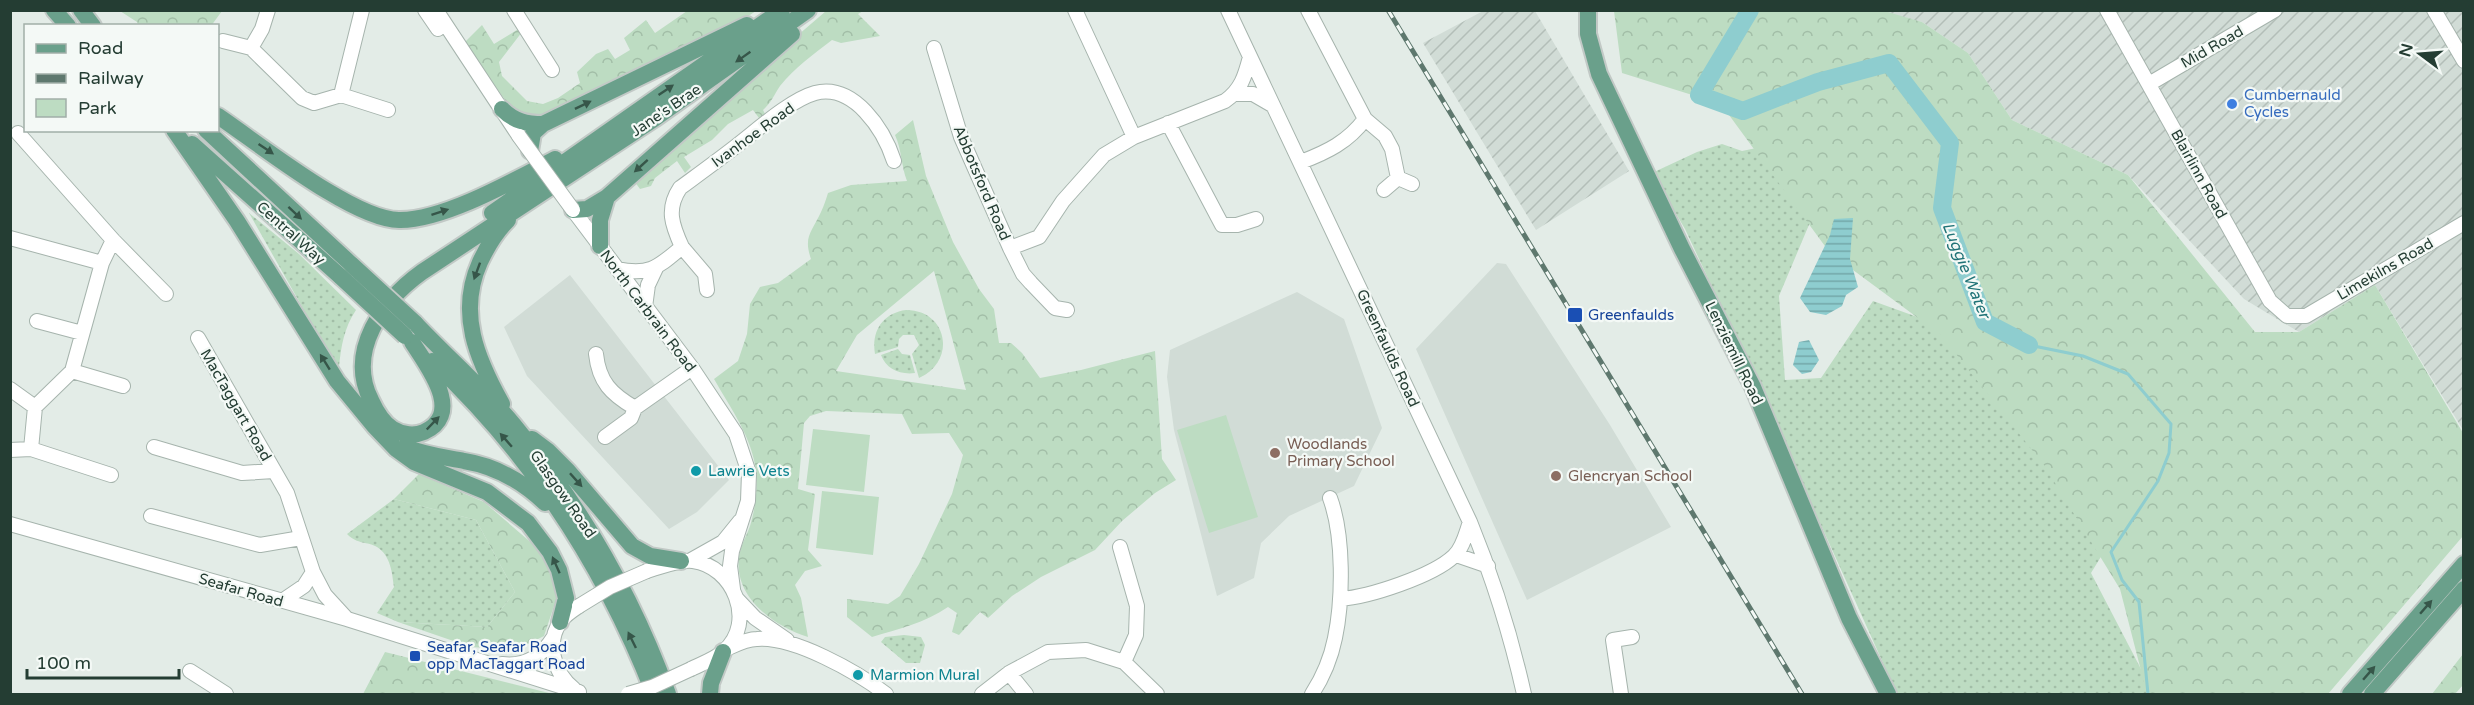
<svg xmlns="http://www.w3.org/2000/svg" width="2474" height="705" font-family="'Varela Round',sans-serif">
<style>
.built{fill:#d1dcd6}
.industrial{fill:url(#industrial-furrows)}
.green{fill:url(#green-dots)}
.forest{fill:url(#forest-crowns);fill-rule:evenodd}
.pitch{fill:#bddcc2}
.water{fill:url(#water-rules)}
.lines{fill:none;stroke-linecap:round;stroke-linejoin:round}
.stream{stroke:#8ecdcf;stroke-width:3}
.river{stroke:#8ecdcf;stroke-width:18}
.minor-casing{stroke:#a6b4ad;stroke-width:16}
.major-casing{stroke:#c2c9c6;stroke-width:20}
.minor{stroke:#fff;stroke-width:14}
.major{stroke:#6aa08b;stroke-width:16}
.rail-casing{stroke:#5e786e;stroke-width:5}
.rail{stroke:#f4f9f6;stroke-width:3;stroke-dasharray:9;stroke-linecap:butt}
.minor-bridge-casing{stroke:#a6b4ad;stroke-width:16;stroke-linecap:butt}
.major-bridge-casing{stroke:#c2c9c6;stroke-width:20;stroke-linecap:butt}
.minor-bridge{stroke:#fff;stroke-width:14}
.major-bridge{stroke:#6aa08b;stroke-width:16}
.oneway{fill:#365649}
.shop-dot{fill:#3f7fe0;stroke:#f4f9f6;stroke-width:2}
.transit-dot{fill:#1a4fb4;stroke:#f4f9f6;stroke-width:2}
.education-dot{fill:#8d6e63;stroke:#f4f9f6;stroke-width:2}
.culture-dot{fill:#0f9aa8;stroke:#f4f9f6;stroke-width:2}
.labels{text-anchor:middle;stroke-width:4.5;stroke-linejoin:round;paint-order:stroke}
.street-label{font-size:15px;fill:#243d33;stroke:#f4f9f6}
.shop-label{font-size:15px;fill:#366cbe;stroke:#f4f9f6;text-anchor:start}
.transit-label{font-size:15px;fill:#164399;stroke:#f4f9f6;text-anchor:start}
.education-label{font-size:15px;fill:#785e54;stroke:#f4f9f6;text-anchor:start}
.culture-label{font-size:15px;fill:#0d838f;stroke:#f4f9f6;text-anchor:start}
.water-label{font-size:16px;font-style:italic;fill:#207377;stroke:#f4f9f6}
</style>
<defs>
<pattern id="industrial-furrows" width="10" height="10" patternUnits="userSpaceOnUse" patternTransform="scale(1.5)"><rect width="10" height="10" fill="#d1dcd6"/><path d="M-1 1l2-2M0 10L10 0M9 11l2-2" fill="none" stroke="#b3beb8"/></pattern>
<pattern id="green-dots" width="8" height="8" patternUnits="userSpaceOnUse" patternTransform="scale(1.5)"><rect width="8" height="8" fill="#bddcc2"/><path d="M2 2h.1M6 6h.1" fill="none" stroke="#a2bea7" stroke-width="1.8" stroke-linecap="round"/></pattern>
<pattern id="forest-crowns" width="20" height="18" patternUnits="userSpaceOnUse" patternTransform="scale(1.5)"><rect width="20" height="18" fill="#bddcc2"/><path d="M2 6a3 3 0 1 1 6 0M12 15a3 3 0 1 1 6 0" fill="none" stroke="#a2bea7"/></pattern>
<pattern id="water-rules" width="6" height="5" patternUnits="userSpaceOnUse" patternTransform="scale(1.5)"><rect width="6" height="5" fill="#8ecdcf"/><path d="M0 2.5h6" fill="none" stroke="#74a8a9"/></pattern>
</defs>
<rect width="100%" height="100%" fill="#e3ece7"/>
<path class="built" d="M1497,263L1506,264L1610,425L1671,527L1527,600L1416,349Z
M570,275L729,480L697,512L669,529L527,376L504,327Z
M1297,292L1344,319L1382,428L1354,486L1289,516L1261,543L1254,578L1217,596L1174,430L1167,377L1170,350Z"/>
<path class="industrial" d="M1483,11H1535L1629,171L1536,230L1423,43Z
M1881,11H2463V430L2375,285L2299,332L2244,299L2128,175L2012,120L1968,53L1922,22Z"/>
<path class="green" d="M1722,144L1742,151L1771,145L1819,201L1779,296L1785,380L1821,378L1873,301L1995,345L2161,459L2091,573L2154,694H1897L1753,374L1685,229L1652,173L1697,152Z
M249,213L299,254L356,310C344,328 341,346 339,367L313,326Z
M906,310C948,310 957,361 919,378L912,354L919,345L914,335H903L899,339L898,347L875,354C871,331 883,313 906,310Z
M898,349L902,354L910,355L915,373C900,375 886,369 881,355Z
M394,499L476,520L515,592L487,627L398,622L377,613L394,587C392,573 391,556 377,547C367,541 358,545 347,534Z
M904,635L921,637L925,645L920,663H906L881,642L885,637Z"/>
<path class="forest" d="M1881,10L1922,22L1968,53L2012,120L2128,175L2255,332H2299L2375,285L2463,433V536L2328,694H2147L2120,589L2044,465L1941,335L1830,253L1721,104L1622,73L1614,11Z
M120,11H222L211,26L138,25L137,22Z
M687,11H756L733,26L541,117L525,116L508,104L464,43L482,25L494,44L520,28L522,32L499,62L502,76L527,101L543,104L558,98L580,83L577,72L596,54L608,49L615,59L630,50L624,38L646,20L655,33Z
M826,11H863L858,14L880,36L841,43L832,40C814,54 794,68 780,86C774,95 771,103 763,110L765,114L759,118L753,110L728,124L712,140L684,157L691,167L685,173L677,161L655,178L651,186L640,189L632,178Z
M913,120L926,176L953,242L979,289L994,309L999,343H1011L1022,353L1040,378L1081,370L1155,351L1162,459L1176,480L1155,493L1122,521L1095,550L1041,577L1012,596L988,618L980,612L959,635L952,632L957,613L948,607C925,623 898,629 872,637L847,617V599L888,604L900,596L919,564L952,494L963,455L949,433L912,434L902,414L826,411L810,416L804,423L798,489L815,494L808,550L822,566L805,571L795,585L801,598L808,637C773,626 730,595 740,552C742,543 747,535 750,526C755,510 758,488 756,471C752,437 731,409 714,379L738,361L747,334L750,304L760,287L778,283L811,259C803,236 812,232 821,212C824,206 826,199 828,193L851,185L907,181C901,166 902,150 895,135ZM934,271L966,390L836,371L857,335Z
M419,474L484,502L541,551L558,594L544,636L516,650L471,647L398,622L487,627L515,592L476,520L394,499Z
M385,652L553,694H363Z
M2463,654V685L2455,694H2432Z"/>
<path class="pitch" d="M1226,415L1258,517L1209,533L1177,430Z
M813,429L870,435L864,492L806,485Z
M822,491L879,497L873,555L816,548Z"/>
<path class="water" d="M1853,218L1850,259L1858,287L1846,295L1842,306L1826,315L1810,312L1800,298L1830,235L1834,219Z
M1809,340L1819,360L1811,372L1802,374L1793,365L1799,342Z"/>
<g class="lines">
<path class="stream" d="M2029,345L2083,356L2128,374L2171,424L2169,453L2158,481L2111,552L2122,580L2139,602L2148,694"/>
<path class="river" d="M1750,10L1699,95L1743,111L1818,82L1889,63L1950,143L1942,208L1985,322L2029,345"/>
<g class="minor-casing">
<path id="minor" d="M268,10L262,29L251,48L302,98L314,103L341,95L362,10
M425,10L438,29
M436,10L519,136
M514,10L552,70
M1075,10L1134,137
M1228,10L1470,522C1493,578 1511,636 1524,694
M1308,10L1365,119L1385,136L1392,149L1398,178L1412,184
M2107,10L2270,301L2287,316H2306L2464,223
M2434,10L2464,61
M223,41L251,48
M934,48L961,137L1010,248L1023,274L1031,283L1055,308L1067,310
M2149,84L2275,10
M1235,94H1253L1272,105
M341,95L388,110
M1168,123L1222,225H1237L1256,219
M18,133L113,240L166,294
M1301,162C1327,152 1348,142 1365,119
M1384,190L1398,178
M573,210L692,368L736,434L749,473L748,501L732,551L730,566L733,589
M10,238L102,263
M682,247L705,274L707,290
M1010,248L1039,237L1063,201L1104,155L1134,137L1225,101C1241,90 1245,76 1250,57
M617,269C650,276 658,267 682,247C672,225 666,209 680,188C699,174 717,161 735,147C756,131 790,100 815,93C854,83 884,130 894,161
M645,307L648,285L656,268
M37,321L82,333
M198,338L287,493L313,572L325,595L347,619
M596,354C599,382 611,394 635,408L692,368
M72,371L123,386
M10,389L35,407
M605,437L631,418L635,408
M154,447L242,473L274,471
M31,449L111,475
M10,450L31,449L35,407L72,371L102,263L113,240
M151,516L260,545L301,538
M10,524L347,619L579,692
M1120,547L1137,606L1136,635L1124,662
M1456,555L1488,566
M691,560L723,542L740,521
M647,571C661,567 679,559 693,561C733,566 757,622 724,651C715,659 701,664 691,669
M737,599L755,618L787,640
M1340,599C1369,597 1433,576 1454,556C1463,548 1466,533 1470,522
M282,601L304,586L313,572
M726,649C735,645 746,639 757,639C794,636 857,672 886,694
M502,664C525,667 541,657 553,638
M190,671L226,694
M1009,673L1026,694
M574,689C554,673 545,643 561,621C565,615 573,610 579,606
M982,694L1009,673L1048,652L1086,650L1124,662L1157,694
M1312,694C1323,677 1331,658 1335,638C1343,599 1344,536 1330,498
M1621,694L1613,640L1632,637"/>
</g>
<g class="major-casing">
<path id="major" d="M54,10L68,26
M81,10L93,26
M1588,10V34L1599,74L1682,249L1753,387L1849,618L1888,694
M502,109C514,121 526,124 543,124
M218,116C258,143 354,220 399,220C443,221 515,180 555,159
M174,130L237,221L337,381L374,426L396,449L414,462L487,492L528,523L550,552L559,570L566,598L560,622
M206,130L352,265
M192,144L341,277
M530,151L533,133L543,124L747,25
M573,210L587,209L607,197L792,34
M492,213L782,10
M600,246V220L607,197
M415,323C447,357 484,389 514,425C580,505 633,597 668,694
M412,342C427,366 465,413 424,432C415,436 402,435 393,429C383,423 376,411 371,400C346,351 383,300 422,272L654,119L808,10
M432,361C531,454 605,568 654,694
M502,404C477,359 457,313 480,262C487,247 496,232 508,220
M532,439L548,451L568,471L632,546L650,556L681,561
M405,447C425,455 443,457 464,461C495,466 523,482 545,503
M710,694L711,683L723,652
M2350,694L2464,564
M2372,694L2464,589"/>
</g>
<use href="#minor" class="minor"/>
<use href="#major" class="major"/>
<g class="rail-casing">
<path id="rail" d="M1388,10L1802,694"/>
</g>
<use href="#rail" class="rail"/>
<g class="minor-bridge-casing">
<path id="minor-bridge" d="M519,136L573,210
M579,606L610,587L647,571
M628,694L652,687L691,669"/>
</g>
<g class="major-bridge-casing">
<path id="major-bridge" d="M352,265L415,323
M341,277L405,336"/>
</g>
<use href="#minor-bridge" class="minor-bridge"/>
<use href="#major-bridge" class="major-bridge"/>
</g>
<defs><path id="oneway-solid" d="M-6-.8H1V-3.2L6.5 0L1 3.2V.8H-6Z" transform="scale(1.5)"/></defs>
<g class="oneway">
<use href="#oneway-solid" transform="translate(743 57) rotate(145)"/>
<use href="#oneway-solid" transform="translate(666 90) rotate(-34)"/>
<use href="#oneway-solid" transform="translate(583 105) rotate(-26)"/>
<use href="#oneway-solid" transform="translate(266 149) rotate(34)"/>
<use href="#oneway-solid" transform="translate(641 166) rotate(138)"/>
<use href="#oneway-solid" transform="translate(440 212) rotate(-18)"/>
<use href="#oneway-solid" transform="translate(295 213) rotate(43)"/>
<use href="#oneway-solid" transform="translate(477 271) rotate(110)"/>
<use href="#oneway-solid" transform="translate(325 362) rotate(-122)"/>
<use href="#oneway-solid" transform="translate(433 423) rotate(-46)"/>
<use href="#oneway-solid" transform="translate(506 440) rotate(-131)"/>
<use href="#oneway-solid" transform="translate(576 480) rotate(48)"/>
<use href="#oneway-solid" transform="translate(556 565) rotate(-114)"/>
<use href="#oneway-solid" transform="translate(2426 607) rotate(-49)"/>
<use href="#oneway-solid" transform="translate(632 640) rotate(-116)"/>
<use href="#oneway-solid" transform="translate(2369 673) rotate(-49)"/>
</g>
<circle class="shop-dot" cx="2232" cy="104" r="6"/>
<g class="transit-dot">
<rect x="1567" y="307" width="16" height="16" rx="3"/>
<rect x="409" y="650" width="12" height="12" rx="3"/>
</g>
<g class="education-dot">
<circle cx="1275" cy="453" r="6"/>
<circle cx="1556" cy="476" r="6"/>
</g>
<g class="culture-dot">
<circle cx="696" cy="471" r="6"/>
<circle cx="858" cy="675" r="6"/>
</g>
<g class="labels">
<g class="street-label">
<text transform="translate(2212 47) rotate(-30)" y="5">Mid Road</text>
<text transform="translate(666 110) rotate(-34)" y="5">Jane's Brae</text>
<text transform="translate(753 135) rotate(-36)" y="5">Ivanhoe Road</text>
<text transform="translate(2199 174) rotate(61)" y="5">Blairlinn Road</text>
<text transform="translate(982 183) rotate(67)" y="5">Abbotsford Road</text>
<text transform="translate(291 233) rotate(42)" y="5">Central Way</text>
<text transform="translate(2385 269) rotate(-30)" y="5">Limekilns Road</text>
<text transform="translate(648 311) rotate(53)" y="5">North Carbrain Road</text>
<text transform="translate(1388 348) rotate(65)" y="5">Greenfaulds Road</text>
<text transform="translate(1734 353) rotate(64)" y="5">Lenziemill Road</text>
<text transform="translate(236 405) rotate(60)" y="5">MacTaggart Road</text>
<text transform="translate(563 494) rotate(55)" y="5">Glasgow Road</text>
<text transform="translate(241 590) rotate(16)" y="5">Seafar Road</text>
</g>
<g class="shop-label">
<text x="2244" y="100">Cumbernauld<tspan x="2244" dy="17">Cycles</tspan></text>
</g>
<g class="transit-label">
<text x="1588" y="320">Greenfaulds</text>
<text x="427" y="652">Seafar, Seafar Road<tspan x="427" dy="17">opp MacTaggart Road</tspan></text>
</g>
<g class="education-label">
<text x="1287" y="449">Woodlands<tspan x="1287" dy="17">Primary School</tspan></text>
<text x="1568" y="481">Glencryan School</text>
</g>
<g class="culture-label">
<text x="708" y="476">Lawrie Vets</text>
<text x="870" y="680">Marmion Mural</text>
</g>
<g class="water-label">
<text transform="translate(1967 270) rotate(68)" y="6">Luggie Water</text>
</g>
</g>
<rect width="2474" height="705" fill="none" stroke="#243d33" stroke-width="24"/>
<rect x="24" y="24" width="195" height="108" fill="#f4f9f6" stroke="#a1aea8" stroke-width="1.5"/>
<rect x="36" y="44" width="30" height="9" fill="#6aa08b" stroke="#a1aea8" stroke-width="1.5"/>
<text x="78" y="54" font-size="18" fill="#243d33">Road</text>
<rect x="36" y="74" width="30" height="9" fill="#5e786e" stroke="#a1aea8" stroke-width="1.5"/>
<text x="78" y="84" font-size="18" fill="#243d33">Railway</text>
<rect x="36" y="99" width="30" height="18" fill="#bddcc2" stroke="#a1aea8" stroke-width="1.5"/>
<text x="78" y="114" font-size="18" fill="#243d33">Park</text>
<g transform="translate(2420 54) rotate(286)" stroke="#f4f9f6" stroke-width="4.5" paint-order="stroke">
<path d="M0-4.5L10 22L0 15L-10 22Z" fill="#243d33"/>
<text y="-9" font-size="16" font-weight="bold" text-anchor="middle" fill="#243d33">N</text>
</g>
<path d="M27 669v9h152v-9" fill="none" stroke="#243d33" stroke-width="3"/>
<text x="36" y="669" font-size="18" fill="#243d33" stroke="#f4f9f6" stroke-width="4.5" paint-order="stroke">100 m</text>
</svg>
